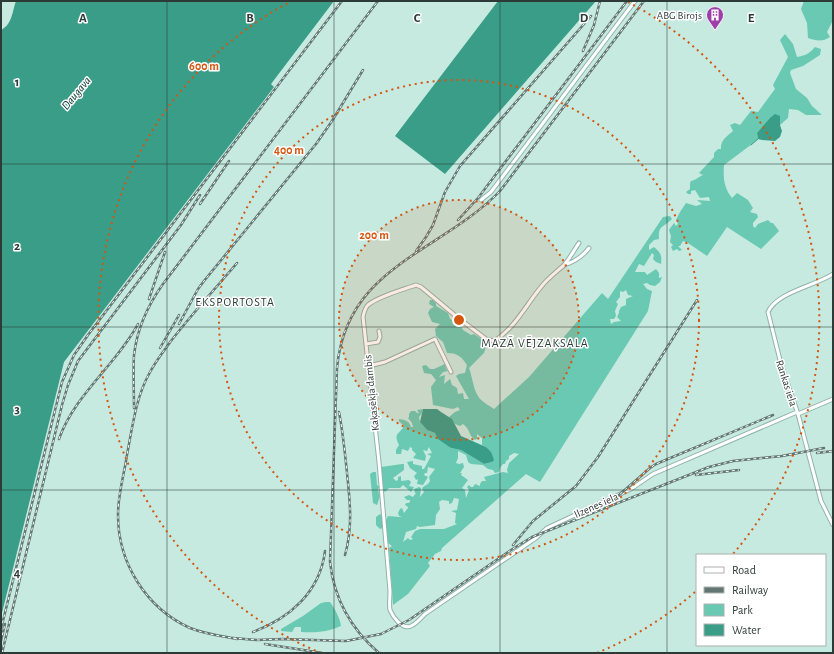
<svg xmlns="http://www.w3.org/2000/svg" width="834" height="654" font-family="'Alegreya Sans',sans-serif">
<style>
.green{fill:#69c9b3;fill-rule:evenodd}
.water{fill:#399d88}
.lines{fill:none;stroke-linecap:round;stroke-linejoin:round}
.stream{stroke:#399d88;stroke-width:1}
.street-casing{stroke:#90b3aa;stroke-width:5}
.street{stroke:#fff;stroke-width:3}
.rail-casing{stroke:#627771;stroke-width:2.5}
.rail{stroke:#fff;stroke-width:1;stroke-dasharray:3;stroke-linecap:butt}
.grid{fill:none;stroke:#2d3b37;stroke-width:1;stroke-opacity:0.55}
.ring{fill:none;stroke:#d55610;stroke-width:2;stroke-dasharray:2 4}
.labels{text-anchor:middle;stroke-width:3;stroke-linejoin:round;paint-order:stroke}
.poi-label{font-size:11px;fill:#2d3b37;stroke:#fff;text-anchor:end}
.street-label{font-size:11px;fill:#2d3b37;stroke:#fff}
.water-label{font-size:12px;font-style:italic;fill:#05352c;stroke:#fff}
.neighbourhood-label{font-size:12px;letter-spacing:1px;fill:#2d3b37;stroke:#fff}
.grid-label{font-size:13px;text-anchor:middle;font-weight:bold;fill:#2d3b37;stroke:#fff;stroke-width:3;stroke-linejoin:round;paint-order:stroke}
.centre{fill:#d55610;stroke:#fff;stroke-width:2}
.ring-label{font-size:12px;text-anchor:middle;font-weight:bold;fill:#d55610;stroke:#fff;stroke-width:3;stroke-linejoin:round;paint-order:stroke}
</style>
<rect width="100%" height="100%" fill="#c6eae0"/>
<path class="green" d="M804,1H833V20L827,32L830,37C823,42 816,41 808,38L807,23L801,9Z
M785,34L793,44L797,57C805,56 810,53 815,47L821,49L820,55L803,66L791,70L790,73L796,89L807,98L812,106L822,115H806L798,110L789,109L788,118L780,125V117L765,125L757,133L758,139L748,147L724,165C723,178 724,188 732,198L737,193L748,200L753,208L750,212L757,214L758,217L753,223V226L755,228L758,224L768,220L771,223H773L779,231L761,249L727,227L707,256L688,243L683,241L680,246H678L682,250L679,251L677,249L673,251L671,247L673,245L670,242L671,236L669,230L674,223L676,226L678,224L676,220L680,212L686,203L696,206L702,204L697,200L710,201L709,197L700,198L695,190L691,191V194H688L686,192L690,189V183L691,181C696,180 698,177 703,175L699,173L714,157V153L718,149H721C720,141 727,136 733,131L730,125L735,123L740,125L751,111L758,112L775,89L773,85L788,57L780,40Z
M670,216L672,219C663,228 658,225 659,239L654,240L649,245V250L654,247C661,253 662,255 661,264L656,262L653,259L654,255L652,253L644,266L639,264L635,272H645L647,275L656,269L659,273V278L662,277L660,282L655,286L650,285L647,283L643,284L647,289L652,291L648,311L540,482L526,474L442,548L441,551L435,554L428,563L430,566L408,594L393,605L389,548L392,546L388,543L386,527L380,529L376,525V517L380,514L386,520L388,516L399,517L402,516H399L398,513L400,509L402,508L404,513L408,508V507L405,505L406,503H409L410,501V500H407L404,497L409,495L413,497L416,493H415L414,489L419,487L421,488L420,497L424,492L422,489L423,487L428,484L430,481L429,477L435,469L428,467L427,473H425L424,475L428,477L423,485L417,484L418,479L416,480L414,476L417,473L410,468L407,462L413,461V464L422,466V469H424L431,456L427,454L432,453L429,447L427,451L423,450L426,456L425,461L413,458L416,454L412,450V448L410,447L408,451L402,449L401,454H396V450L399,445C393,433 399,435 404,426L399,421V419C406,420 409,421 411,427H413L412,423L408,418L409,417V414L411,411H415L417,413H419L417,410L423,409L422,413L419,417L420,422L427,430L435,433L451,448L461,450L484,464L492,462L486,447L482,445V438L477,434V439L475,440C468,435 471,430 463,424L460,426L455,424L449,417L455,412L460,410L458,407L453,409L433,405L431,387L436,380L431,374L424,373L422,366L426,365L430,369H434L445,364L446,369L448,371L443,372L439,377L445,375L444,384L450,379L452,385L457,388L458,394L463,393L464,399H469L456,376L459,374L465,373L467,365C461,356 457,353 447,353L443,342L436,336L435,329L440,324L432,322L428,313L430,309L434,307L429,304L430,300H433L436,303V306L448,313L450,319L460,324L463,330L471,335L474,334L487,343L484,353L469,368C473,379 473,390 480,399C484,403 490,406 494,409L529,377L602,293L608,299L663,217ZM626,290L628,295L633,296L626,299V305L621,307L619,311V313L617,317L621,321L614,322L611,324L610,319H614L616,316L615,311L618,304L616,302L620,297V291L623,292ZM458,451L466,455L468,462L471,464L483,465L488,469L493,470L495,473L499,472L500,468L503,464H505L506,461L509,459V456L514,453L519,454L509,463L507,470L508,473L503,472L484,477L486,481H482L480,484V486L475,484L473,487H471L469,485L467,487L469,490L466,498L465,490L462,488L468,480L461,475L462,473H460L464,467L463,463L459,464L456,463L458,458ZM454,498L459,499L457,510L451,511L456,513L455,523L457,524L444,529H420L415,531L411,537L413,539L410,540L408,538L403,542L406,532L416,529L417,526L420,527L435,525L436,515L440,509L439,502L442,500L449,501V504L452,503Z
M402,464H404V470L393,478L396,481L398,480V477L401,476V481L409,480L411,482L409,486L414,487L411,492L403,485L400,488H389L385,492L383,490L381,467Z
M373,472H376L377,485L380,487L378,489L379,494L380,496L377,505L373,503L370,474Z
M326,602H330C335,609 340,618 341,626C328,632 315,633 301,632V627H295L292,632L281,631V629L303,616L321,603Z"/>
<path class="water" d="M16,1H334L271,84L274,87L64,362L1,617V31C3,28 6,27 8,24C13,16 13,9 16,1Z
M498,1H596L445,174L395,136Z
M775,114L780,116V125L782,131L780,137L775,141L762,140L758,139L757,133L770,118Z
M423,409H437L441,412L452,419L461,436L486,447L491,452L494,460L492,462L484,464L461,450L451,448L438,439L435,433L427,430L420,422Z"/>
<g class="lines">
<path class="stream" d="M751,145L758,139"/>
<g class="street-casing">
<path id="street" d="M481,200L491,192L635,1
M579,243C574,250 569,260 563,266C555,273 547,279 541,287C526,305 515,328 494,341L486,339L457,317L421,287L416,285C402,290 379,296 368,305C365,308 364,312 363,317L379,462L390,591C390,597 389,605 390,610C393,617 402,630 411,626C416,624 421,618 425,614L536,538L547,528L631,489L653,474L797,412
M564,265C574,262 583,256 589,248
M833,274C815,286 777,292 768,312L781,364L798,414L821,501L833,525
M366,344L378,342L380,337L379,331
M369,366L385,362L435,339L451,372
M798,414L833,399"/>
</g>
<use href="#street" class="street"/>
<g class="rail-casing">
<path id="rail" d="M583,51L594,25L600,1
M200,204L229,161
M458,220L478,198L627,1
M416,251L426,237L433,225L445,192L460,166L591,16
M149,299L165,252
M179,324L198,289L204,281L316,144L332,121L363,70
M160,348L179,315
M134,408C134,390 133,372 134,355C137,329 148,305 163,284L378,1
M339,412C343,433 345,453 347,473C350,501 353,527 345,555
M59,439C75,394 116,365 138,324
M817,453L833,451
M696,475L739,470
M611,502L650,468L656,464L773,415
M513,545L533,521L576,486L598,457L697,300
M1,629L62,382L74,355L88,335L342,1
M253,632C290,618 320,592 325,551
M233,638L257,640L282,639L346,641L381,634L409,620L511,550L532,537L709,467L733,461L782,456L824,448
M237,639C221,636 205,634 190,628C146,608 118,563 118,515C118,494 124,475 127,455C132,429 136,397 149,374C155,362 163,352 171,341C192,314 215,289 237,263
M1,641L5,624
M265,644L322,653
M2,653L62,405L68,385L78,361L181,225L200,195
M379,653C351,629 334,599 330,562L337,368C346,266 440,253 500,191L644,1"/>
</g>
<use href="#rail" class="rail"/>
</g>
<path class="grid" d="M167,1V653M334,1V653M500,1V653M667,1V653M1,164H833M1,327H833M1,490H833"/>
<circle cx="459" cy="320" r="120" fill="#d55610" fill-opacity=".12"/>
<g class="ring">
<circle cx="459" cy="320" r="120"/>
<circle cx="459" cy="320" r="240"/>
<path d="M695 592A360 360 0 0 1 597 653M321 653A360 360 0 0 1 290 2M628 2A360 360 0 0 1 733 554"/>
</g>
<defs>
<g id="building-pin" transform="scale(0.9)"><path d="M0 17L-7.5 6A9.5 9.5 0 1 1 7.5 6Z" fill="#9d3fa8" stroke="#fff"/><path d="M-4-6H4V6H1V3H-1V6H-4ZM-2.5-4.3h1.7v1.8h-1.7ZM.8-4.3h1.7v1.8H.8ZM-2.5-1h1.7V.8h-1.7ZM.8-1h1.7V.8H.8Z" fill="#fff"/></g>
</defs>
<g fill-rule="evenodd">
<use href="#building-pin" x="715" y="15"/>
</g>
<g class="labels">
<g class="poi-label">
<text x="702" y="19">ABG Birojs</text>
</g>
<g class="street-label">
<text transform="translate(787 383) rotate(72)" y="4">Rankas iela</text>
<text transform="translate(371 393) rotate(-96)" y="4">Kaķasēkļa dambis</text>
<text transform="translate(596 505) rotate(-24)" y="4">Ilzenes iela</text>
</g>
<g class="water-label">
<text transform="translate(76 93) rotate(-50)" y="4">Daugava</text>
</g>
<g class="neighbourhood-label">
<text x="235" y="306">EKSPORTOSTA</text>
<text x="535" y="347">MAZĀ VĒJZAĶSALA</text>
</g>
</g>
<g class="grid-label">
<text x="83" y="22">A</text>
<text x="250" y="22">B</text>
<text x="417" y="22">C</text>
<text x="584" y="22">D</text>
<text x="751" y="22">E</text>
<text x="17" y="86">1</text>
<text x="17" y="250">2</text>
<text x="17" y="413">3</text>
<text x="17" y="577">4</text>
</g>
<circle cx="459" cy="320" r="6" class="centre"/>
<g class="ring-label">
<text x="204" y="70">600 m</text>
<text x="289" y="154">400 m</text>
<text x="374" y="239">200 m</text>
</g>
<rect width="834" height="654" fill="none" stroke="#2d3b37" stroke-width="4"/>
<rect x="696" y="554" width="130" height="92" fill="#ffffff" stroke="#abb1af"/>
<rect x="704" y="567" width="20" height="6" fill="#ffffff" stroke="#abb1af"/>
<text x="732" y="574" font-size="12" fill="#2d3b37">Road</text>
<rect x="704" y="587" width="20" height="6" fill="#627771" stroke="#abb1af"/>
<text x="732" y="594" font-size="12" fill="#2d3b37">Railway</text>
<rect x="704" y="604" width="20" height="12" fill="#69c9b3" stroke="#abb1af"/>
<text x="732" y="614" font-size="12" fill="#2d3b37">Park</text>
<rect x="704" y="624" width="20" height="12" fill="#399d88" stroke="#abb1af"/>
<text x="732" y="634" font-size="12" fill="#2d3b37">Water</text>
</svg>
